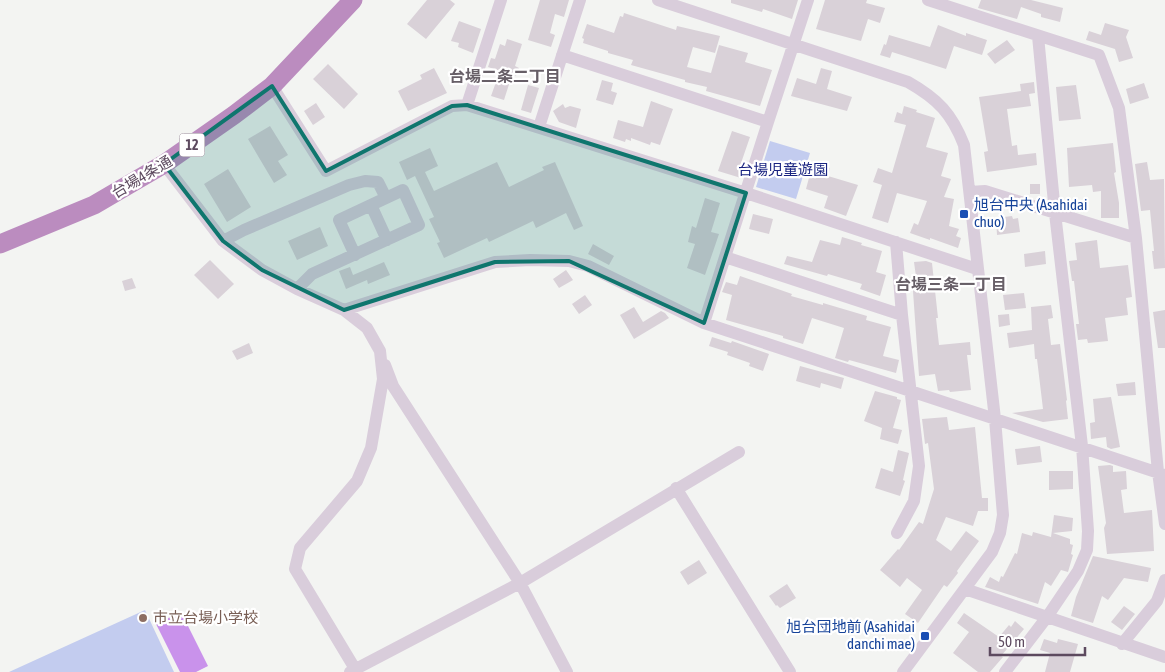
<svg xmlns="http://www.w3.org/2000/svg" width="1165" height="672" font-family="'Asap Condensed','Noto Sans JP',sans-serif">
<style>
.green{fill:#c3ccef}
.water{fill:#c992eb}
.building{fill:#d9d1d8}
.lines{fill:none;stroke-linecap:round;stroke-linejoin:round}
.minor{stroke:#d9cddb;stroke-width:12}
.highway{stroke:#bb8cbf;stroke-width:19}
.marked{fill:#0f766e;fill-opacity:0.2;stroke:#0f766e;stroke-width:4;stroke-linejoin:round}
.transit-dot{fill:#1a4fb4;stroke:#fff;stroke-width:2}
.education-dot{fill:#8d6e63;stroke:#fff;stroke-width:2}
.labels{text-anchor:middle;stroke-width:4.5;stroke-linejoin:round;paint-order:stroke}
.shield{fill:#fff;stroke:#8e808f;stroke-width:1}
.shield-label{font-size:14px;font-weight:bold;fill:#5d4a5f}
.park-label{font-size:15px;fill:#1a2481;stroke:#fff}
.street-label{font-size:15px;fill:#5d4a5f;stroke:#fff}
.transit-label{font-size:15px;fill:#164399;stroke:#fff;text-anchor:start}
.education-label{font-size:15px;fill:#785e54;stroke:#fff;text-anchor:start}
.neighbourhood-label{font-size:16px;font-weight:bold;fill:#675f67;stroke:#fff}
</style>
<rect width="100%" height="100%" fill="#f3f4f2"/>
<path class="green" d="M770,141L810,153L796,199L756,187Z
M145,610L174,672H9Z"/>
<path class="water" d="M181,612L208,666L196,672H180L156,624Z"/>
<path class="building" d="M427,0H450L455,4L426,39L407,24Z
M540,0H569L564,17L555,14L550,33L555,35L551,47L528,40Z
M731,0H798L792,19L763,9L762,12L731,3Z
M825,0H867L866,3L885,8L880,23L868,19L861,41L816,29Z
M981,0H1031L1063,8L1060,22L1041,17V14L1021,7L1017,19L978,8Z
M624,13L676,30L677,26L720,36L715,53L693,47L687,67L711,73L719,45L748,53L745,62L772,70L760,106L706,91L707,87L685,82V80L631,65L633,60L608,53V51L583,43L584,39L582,38L587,24L614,33L620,16L623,17Z
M459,21L481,29L473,53L458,47L459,43L451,41Z
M1105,23L1129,30L1126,37L1133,58L1119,62L1115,49L1086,40L1089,31L1101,35Z
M938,25L966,36V33L987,40L982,55L954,46L946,69L892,52L890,58L880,55L884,44L886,45L889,35L930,47Z
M507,39L522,44L515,66L519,68L516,76L512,75L504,100L491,96L500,71L488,67L491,58L495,59L500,44L505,46Z
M1007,40L1015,50L995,64L987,54Z
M328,64L358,94L344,109L313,79Z
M434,68L447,93L408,111L398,91L422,79L420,75Z
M821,68L832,71L827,89L852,97L847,111L791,96L797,78L816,84Z
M602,80L613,83L611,91L617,93L613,105L596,100Z
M1034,82L1035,93L1029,94L1031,106L1007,109L1012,146L1017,145L1018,155L1036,153L1037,165L987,172L984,152L988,151L979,97L1021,91L1020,84Z
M1144,83L1149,98L1130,104L1126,89Z
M528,85L539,88L531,113L521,110Z
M1076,85L1081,119L1059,121L1056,87Z
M651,101L673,109L660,145L651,142L650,145L631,138V141L626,139L625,142L613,138L618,120L643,127Z
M316,103L325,117L313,125L304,111Z
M563,104L565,108L570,106L581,109L576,128L559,122L553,111Z
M904,106L917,110L916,112L935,118L926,147L948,153L941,176L951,179L944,197L954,199L949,226L959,229L956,236L961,238L958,248L930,238V240L910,233L914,223L918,225L927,201L897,193L888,223L872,218L882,185L873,182L878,168L892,173L906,125L894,122L897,112L902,114Z
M270,126L288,155L278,161L287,175L274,183L248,139Z
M732,131L750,137L740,166L745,168L741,178L718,171Z
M1113,143L1116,172L1114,173L1119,203V218H1101V191L1093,192L1092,185L1069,187L1067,148Z
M430,148L438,166L425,172L434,191L497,162L509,187L544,170L542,167L555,162L583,226L574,230L566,213L536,228L533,221L489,242L487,238L444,258L437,243L440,242L429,219L434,217L415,176L407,180L399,162Z
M1147,162L1150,180L1164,179L1165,268L1154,269L1152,251H1154L1150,210L1141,211L1135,164Z
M819,164L830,168L828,176L858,185L846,216L824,208L828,196L806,189L810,174L815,176Z
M228,169L251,207L227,222L204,184Z
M1030,184H1040V194H1030Z
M705,198L720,203L711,232L719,234L705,275L687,268L695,244L688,242L692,226L696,228Z
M753,214L773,219L769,234L749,229Z
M1012,216L1013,219L1018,218L1020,232L997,235L996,218Z
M320,227L328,246L297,260L288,241Z
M842,237L862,243L861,245L882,251L876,272L886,275L880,296L860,289L862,284L828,274L827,276L784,264L787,256L812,262L820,240L840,245Z
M1097,240L1100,268L1128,265L1132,297L1126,298L1128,315L1105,318L1108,341L1088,343L1087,339L1078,340L1076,324H1079L1074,281H1072L1069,261L1077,260L1075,243Z
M593,244L614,256L609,265L588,254Z
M1045,251L1046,264L1025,267L1024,254Z
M210,260L234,284L218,299L194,275Z
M926,261L932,263L938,318H936L939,345L970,342L971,355H967L971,390L950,392L949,390L938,391L935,374L919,376L912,277H916L914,262Z
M384,262L390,275L368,284L367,280L346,289L339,271L350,267L353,275Z
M566,270L573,280L559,288L553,279Z
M740,276L792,294L791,296L823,305V303L867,316L866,320L891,327L883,356L899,360L896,373L860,363L849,360L848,362L835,358L844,328L812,318L803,344L783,338V336L726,320L732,295L722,292L726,282L737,285Z
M132,278L136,288L125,291L122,281Z
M1024,293L1026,308L1005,310L1003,295Z
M585,295L592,305L579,314L572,304Z
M1051,305L1053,318L1048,319L1051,345L1060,344L1067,400L1066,401L1068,419L1043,422L1012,413L1043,409L1037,359H1035L1034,344L1009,348L1007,333L1032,330L1031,307Z
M634,307L643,322L661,311L665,313L669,318L634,339L620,315Z
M1165,310V348H1158L1153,312Z
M1009,314L1010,325L999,327L998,315Z
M712,337L731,343L732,341L769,354L763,371L749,366L750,363L727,355L728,352L709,346Z
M249,343L253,353L237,360L232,351Z
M800,366L844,378L841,389L821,383L820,388L796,381Z
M1135,382L1136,395L1118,396L1116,384Z
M875,391L897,397V399L901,400L893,428L902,430L898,444L880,439L882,428L864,421Z
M1111,397L1120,447L1111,449L1107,447L1106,437L1091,439L1090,423L1095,422L1093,399Z
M947,417L949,430L975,427L982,498H988V511H978L973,526L946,517L936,540L951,551L966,531L979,541L957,571L958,573L947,587L944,585L918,623L905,614L922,590L907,578L900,587L880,570L898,549L899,550L919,522L923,524L934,489L928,443L925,444L922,419Z
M1040,446L1042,462L1017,465L1015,449Z
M898,450L909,453L903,480L905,481L900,496L875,488L881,468L893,472Z
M1110,465L1113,466V472L1126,471L1127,489L1121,490L1124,513L1152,510L1154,551L1107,554L1104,528L1106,523L1098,466Z
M1049,471H1073V489L1049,490Z
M1054,515L1073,518L1072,531L1053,533L1070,539V544L1073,545L1071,554L1073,555L1068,572L1061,570L1051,586L1045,582L1038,604L985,587L990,577L999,582L1001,576L1003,577L1015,553L1017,554L1022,533L1032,536L1033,532L1051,537Z
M1093,556L1151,568L1148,582L1124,578L1108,600L1102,596L1093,623L1071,616L1076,597Z
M699,560L707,573L688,585L680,572Z
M787,584L796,598L780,608L777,605L776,606L769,596Z
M1124,606L1135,614L1122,630L1111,622Z
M964,613L999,637L1009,625L1011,627L1015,621L1024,629L1001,656L1003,657L990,672H978L953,653L969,632L957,623Z
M1044,639L1057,643L1058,639L1078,644L1070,672H1045L1050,653L1040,650Z"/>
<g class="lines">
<path class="minor" d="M658,0L908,82C938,99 952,114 964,145L995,419L1003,515L1000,533L992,552L903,672
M928,0L1099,55L1119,108L1136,238L1158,472L1165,524
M562,55L768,122
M272,86L326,171L452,106L467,105L746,193L977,269
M467,105L501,0
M539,127L580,0
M164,164L223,241L262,270L297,289L344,310L495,262L530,260L569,261L588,266L704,323L1165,475
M970,192L985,191L1136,238
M371,205L387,240
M223,241L244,230L349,185L365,181L378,182L386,198
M896,242L902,315L919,466L914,501L897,533
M725,257L902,315
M297,289L312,274L419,225L403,190L339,220L355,255
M344,310L367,328L380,351L383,379L371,448L357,481L300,548L295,569L357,672
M704,323L768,122L808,0
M385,365L393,386L520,583L567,672
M676,488L790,672
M965,589L1165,657
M1122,644L1157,601L1165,580
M350,672L520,583L739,452
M1005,672L1047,617L1078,571L1087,550L1088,531L1082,446L1055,213L1038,36"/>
<path class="highway" d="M0,244L94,205L164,164L234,115L272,86L353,0"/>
</g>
<path class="marked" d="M272,86L326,171L452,106L467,105L746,193L704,323L569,261L495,262L344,310L262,270L223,241L164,164Z"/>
<g class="transit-dot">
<rect x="959" y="209" width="10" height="10" rx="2.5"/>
<rect x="920" y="631" width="10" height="10" rx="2.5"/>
</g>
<circle class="education-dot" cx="143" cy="618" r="5"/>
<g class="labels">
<rect class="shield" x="179.5" y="133.5" width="25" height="23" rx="4"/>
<g class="shield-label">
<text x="192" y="150">12</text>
</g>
<g class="park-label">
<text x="783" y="175">台場児童遊園</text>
</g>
<g class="street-label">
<text transform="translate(142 177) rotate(-31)" y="5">台場4条通</text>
</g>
<g class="transit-label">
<text x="974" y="210">旭台中央 (Asahidai<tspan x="974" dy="17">chuo)</tspan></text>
<text x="915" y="632" text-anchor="end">旭台団地前 (Asahidai<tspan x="915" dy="17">danchi mae)</tspan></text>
</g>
<g class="education-label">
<text x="153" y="623">市立台場小学校</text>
</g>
<g class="neighbourhood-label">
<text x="505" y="82">台場二条二丁目</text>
<text x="951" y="290">台場三条一丁目</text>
</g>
</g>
<path d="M990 647v8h95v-8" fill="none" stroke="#5d4a5f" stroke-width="2.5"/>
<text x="998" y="647" font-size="15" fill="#5d4a5f" stroke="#ffffff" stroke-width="4" paint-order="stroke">50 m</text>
</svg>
